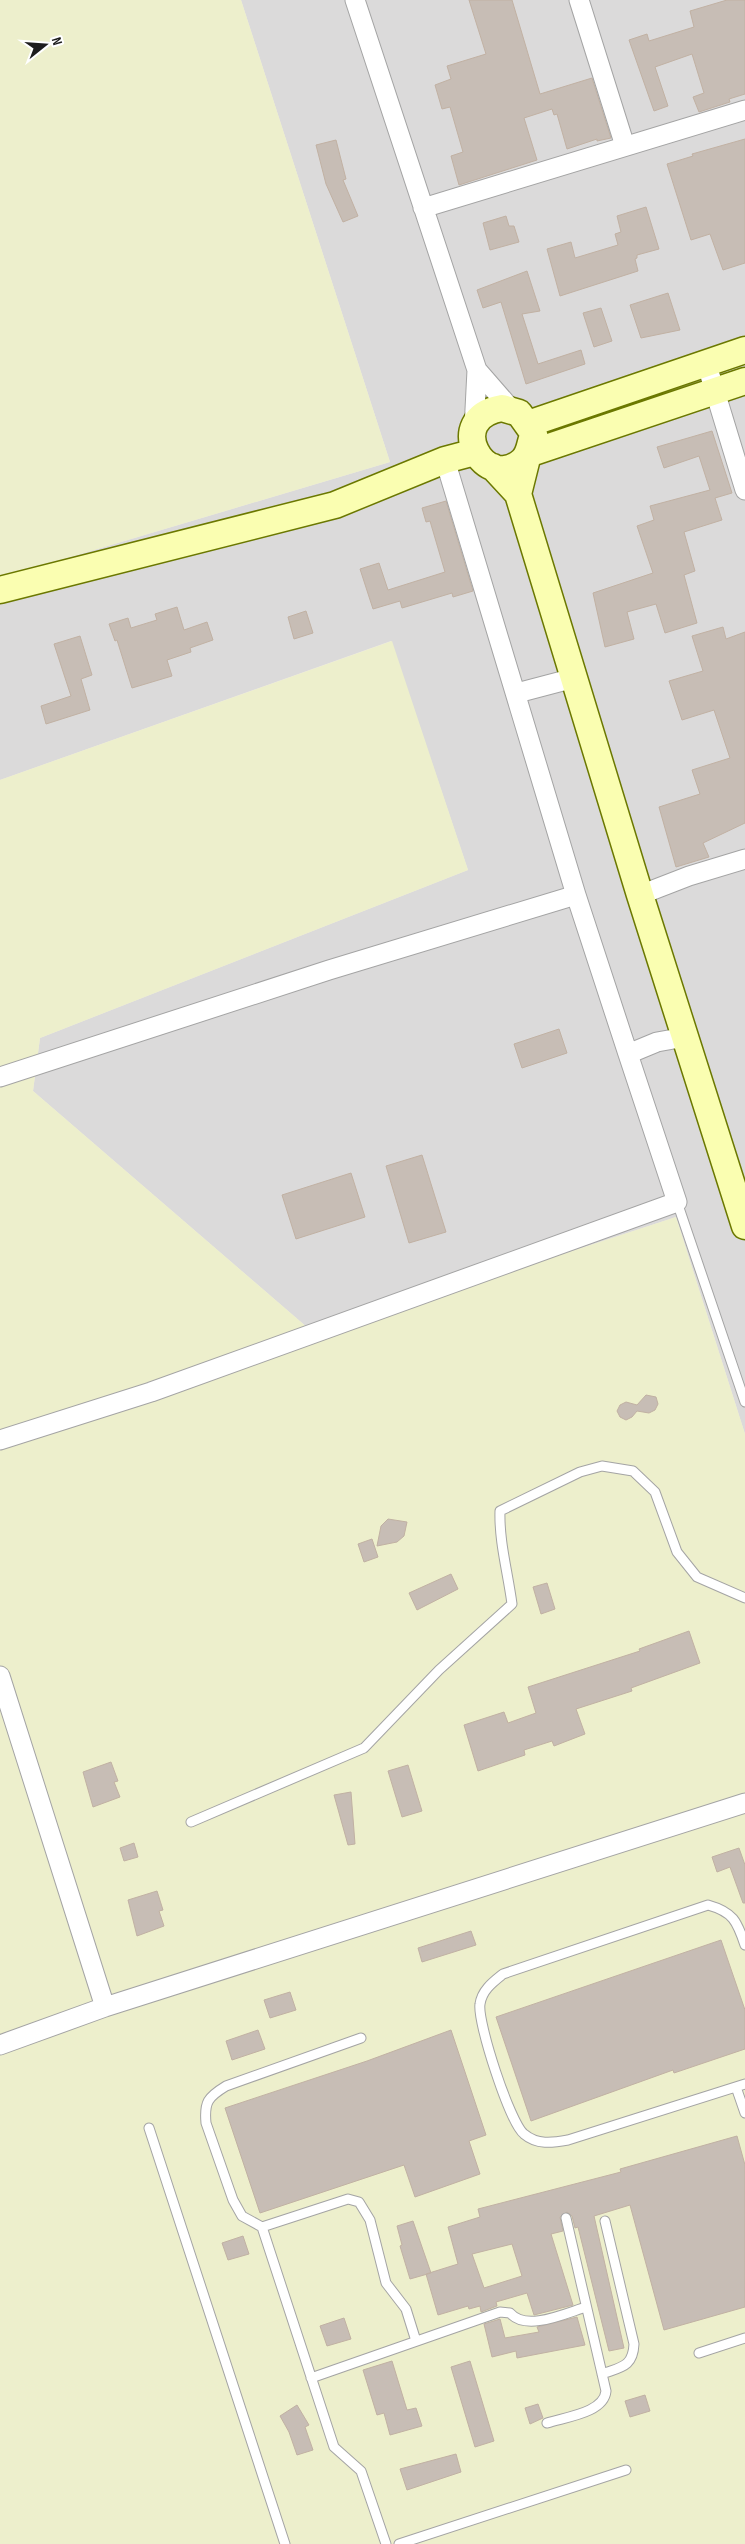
<svg xmlns="http://www.w3.org/2000/svg" width="745" height="2544" font-family="'Sofia Sans Condensed',sans-serif">
<style>
.residential{fill:#dbdada}
.farmland{fill:#edefcc}
.building{fill:#c7bdb5;stroke:#c1b1a3;fill-rule:evenodd}
.lines{fill:none;stroke-linecap:round;stroke-linejoin:round}
.lane-casing{stroke:#a4a4a4;stroke-width:11}
.street-casing{stroke:#a4a4a4;stroke-width:21}
.secondary-casing{stroke:#6b7800;stroke-width:29}
.lane{stroke:#fff;stroke-width:9}
.street{stroke:#fff;stroke-width:19}
.secondary{stroke:#fafeb1;stroke-width:26}
</style>
<rect width="100%" height="100%" fill="#efebe2"/>
<path class="residential" d="M241,0H745V1434L676,1217L316,1335L33,1091L40,1038L468,870L391,641L0,780V578L390,462Z"/>
<path class="farmland" d="M0,0H241L390,462L0,578Z
M392,641L468,870L40,1038L33,1091L316,1335L676,1217L745,1434V2544H0V780Z"/>
<path class="building" d="M469,0H512L540,94L592,78L611,138L597,141V139L567,149L557,114L554,115L552,109L524,118L537,160L459,185L451,156L463,152L450,107L442,109L435,85L451,79L447,66L486,54Z
M727,0H745V94L729,99L730,102L699,112L693,97L704,93L692,54L655,67L668,106L654,111L629,40L647,34L649,41L694,27L690,11Z
M745,139V263L723,270L710,234L691,240L667,164L693,156L692,154Z
M336,140L346,179L343,180L358,216L343,222L326,184L316,145Z
M646,207L659,249L637,255V258L635,259L638,271L560,296L547,249L571,242L575,258L618,245L615,234L621,232L617,216Z
M506,216L509,226H514L519,242L490,250L483,223Z
M527,271L540,311L522,314L538,364L581,350L585,364L526,384L501,302L483,308L477,290Z
M668,293L680,330L641,338L630,305Z
M601,308L612,341L594,347L583,313Z
M712,431L732,493L715,498L722,520L684,532L695,571L684,575L697,623L665,633L656,604L627,612L634,639L605,647L593,593L653,573L637,526L654,520L650,506L710,490L699,456L664,468L657,447Z
M446,501L473,591L453,597L452,593L402,608L400,601L373,609L360,569L379,563L388,590L445,572L430,521L426,522L422,508Z
M177,607L184,630L207,622L213,640L190,648L191,652L167,660L172,676L132,688L117,640L115,641L109,624L128,618L131,628L157,620L155,614Z
M306,611L313,633L294,639L288,617Z
M723,627L726,639L745,632V823L703,843L709,857L676,867L659,807L700,794L692,770L730,758L714,710L682,720L669,681L703,671L692,636Z
M80,636L92,675L81,679L90,710L46,724L41,706L71,696L54,644Z
M559,1029L567,1053L522,1068L514,1044Z
M422,1155L446,1232L409,1243L386,1166Z
M351,1173L365,1217L296,1239L282,1195Z
M646,1395L656,1397L658,1404L655,1410L649,1413L637,1411L632,1417L626,1420L620,1417L617,1411L620,1405L626,1402L637,1405Z
M388,1519L407,1522L404,1536L397,1542L377,1546L381,1526Z
M372,1539L378,1557L364,1562L358,1544Z
M451,1574L458,1589L417,1610L409,1593Z
M547,1583L555,1609L541,1614L533,1587Z
M689,1631L700,1663L631,1688L632,1691L576,1709L585,1734L554,1746L552,1741L524,1750L525,1755L478,1771L464,1725L504,1712L508,1723L536,1713L528,1687L640,1651L639,1649Z
M111,1762L118,1781L114,1782L120,1797L93,1807L83,1772Z
M408,1765L422,1811L402,1817L388,1771Z
M351,1792L355,1844L348,1845L334,1795Z
M134,1843L138,1857L124,1861L120,1848Z
M739,1848L745,1865V1903H743L730,1867L717,1872L712,1857Z
M157,1891L163,1910L159,1911L164,1926L137,1936L128,1900Z
M471,1931L476,1945L422,1962L418,1948Z
M721,1940L745,2010V2049L674,2073L673,2070L531,2121L496,2017Z
M290,1992L296,2010L270,2018L264,2000Z
M258,2030L265,2049L232,2060L226,2041Z
M451,2030L486,2135L469,2141L480,2174L415,2197L404,2165L260,2213L225,2108L367,2061Z
M737,2136L745,2165V2307L664,2330L630,2205L594,2216L624,2348L609,2351L578,2227L575,2228L572,2216L567,2212L560,2217L563,2231L551,2234L573,2305L534,2315L527,2293L496,2302L497,2306L481,2312L480,2306L469,2309L468,2306L438,2315L426,2274L458,2264L448,2227L480,2217L478,2209L621,2172L620,2169ZM512,2244L522,2276L484,2288L472,2254Z
M413,2221L431,2273L410,2279L400,2246L402,2245L397,2226Z
M243,2236L249,2254L228,2260L222,2243Z
M577,2317L585,2345L517,2358L516,2351L492,2357L484,2324L500,2319L505,2338L539,2332L537,2327Z
M344,2318L351,2339L327,2346L320,2326Z
M392,2361L407,2410L416,2408L422,2426L390,2435L384,2413L377,2415L363,2370Z
M470,2361L494,2441L475,2447L451,2367Z
M645,2395L650,2411L630,2417L625,2401Z
M538,2404L543,2418L530,2424L525,2408Z
M297,2405L309,2425L305,2427L313,2450L297,2455L289,2432L280,2416Z
M456,2454L461,2472L407,2490L400,2469Z"/>
<g class="lines">
<g class="lane-casing">
<path id="lane" d="M677,1202L745,1402
M191,1822L364,1748L439,1670L512,1604C508,1573 499,1542 500,1511L580,1472L602,1466L633,1471L655,1492L677,1552L697,1577L745,1598
M745,1945C737,1921 733,1912 708,1905L503,1974C493,1982 482,1990 480,2004C477,2022 510,2123 524,2134C537,2145 552,2143 568,2140L745,2084
M361,2038L226,2086C208,2097 204,2102 206,2123L233,2200L242,2216L262,2227L334,2447L361,2471L386,2544
M736,2087L745,2113
M149,2128L285,2544
M262,2227L348,2199L359,2202L370,2220L386,2283L406,2309L416,2341
M699,2353L745,2338
M602,2374C621,2367 633,2367 634,2344L605,2221
M311,2378L500,2312L510,2313C526,2332 566,2313 586,2307
M547,2423C565,2417 604,2413 606,2391L566,2218
M399,2544L626,2470"/>
</g>
<g class="street-casing">
<path id="street" d="M355,0L477,370L474,429
M579,0L625,146
M423,208L745,110
M706,362L745,490
M477,370L511,409
M445,460L576,895
M517,693L574,678
M640,895L689,876L745,859
M0,1077L329,970L576,895L628,1054
M0,1440L151,1392L677,1202L628,1054L657,1042L685,1037
M0,1676L105,2007
M0,2045L105,2007L745,1803"/>
</g>
<g class="secondary-casing">
<path id="secondary" d="M502,408L519,413L534,434C529,443 531,453 522,461C485,494 442,418 502,408Z
M528,424L745,350
M493,467L518,494L640,895L745,1226
M518,494L528,454L745,381
M0,590L335,505L445,460L475,452"/>
</g>
<use href="#lane" class="lane"/>
<use href="#street" class="street"/>
<use href="#secondary" class="secondary"/>
</g>
<g transform="translate(45 45) rotate(73)" stroke="#ffffff" stroke-width="4" paint-order="stroke">
<path d="M0-4L9 19L0 12L-9 19Z" fill="#1d1d1d"/>
<text y="-8" font-size="14" font-weight="bold" text-anchor="middle" fill="#1d1d1d">N</text>
</g>
</svg>
